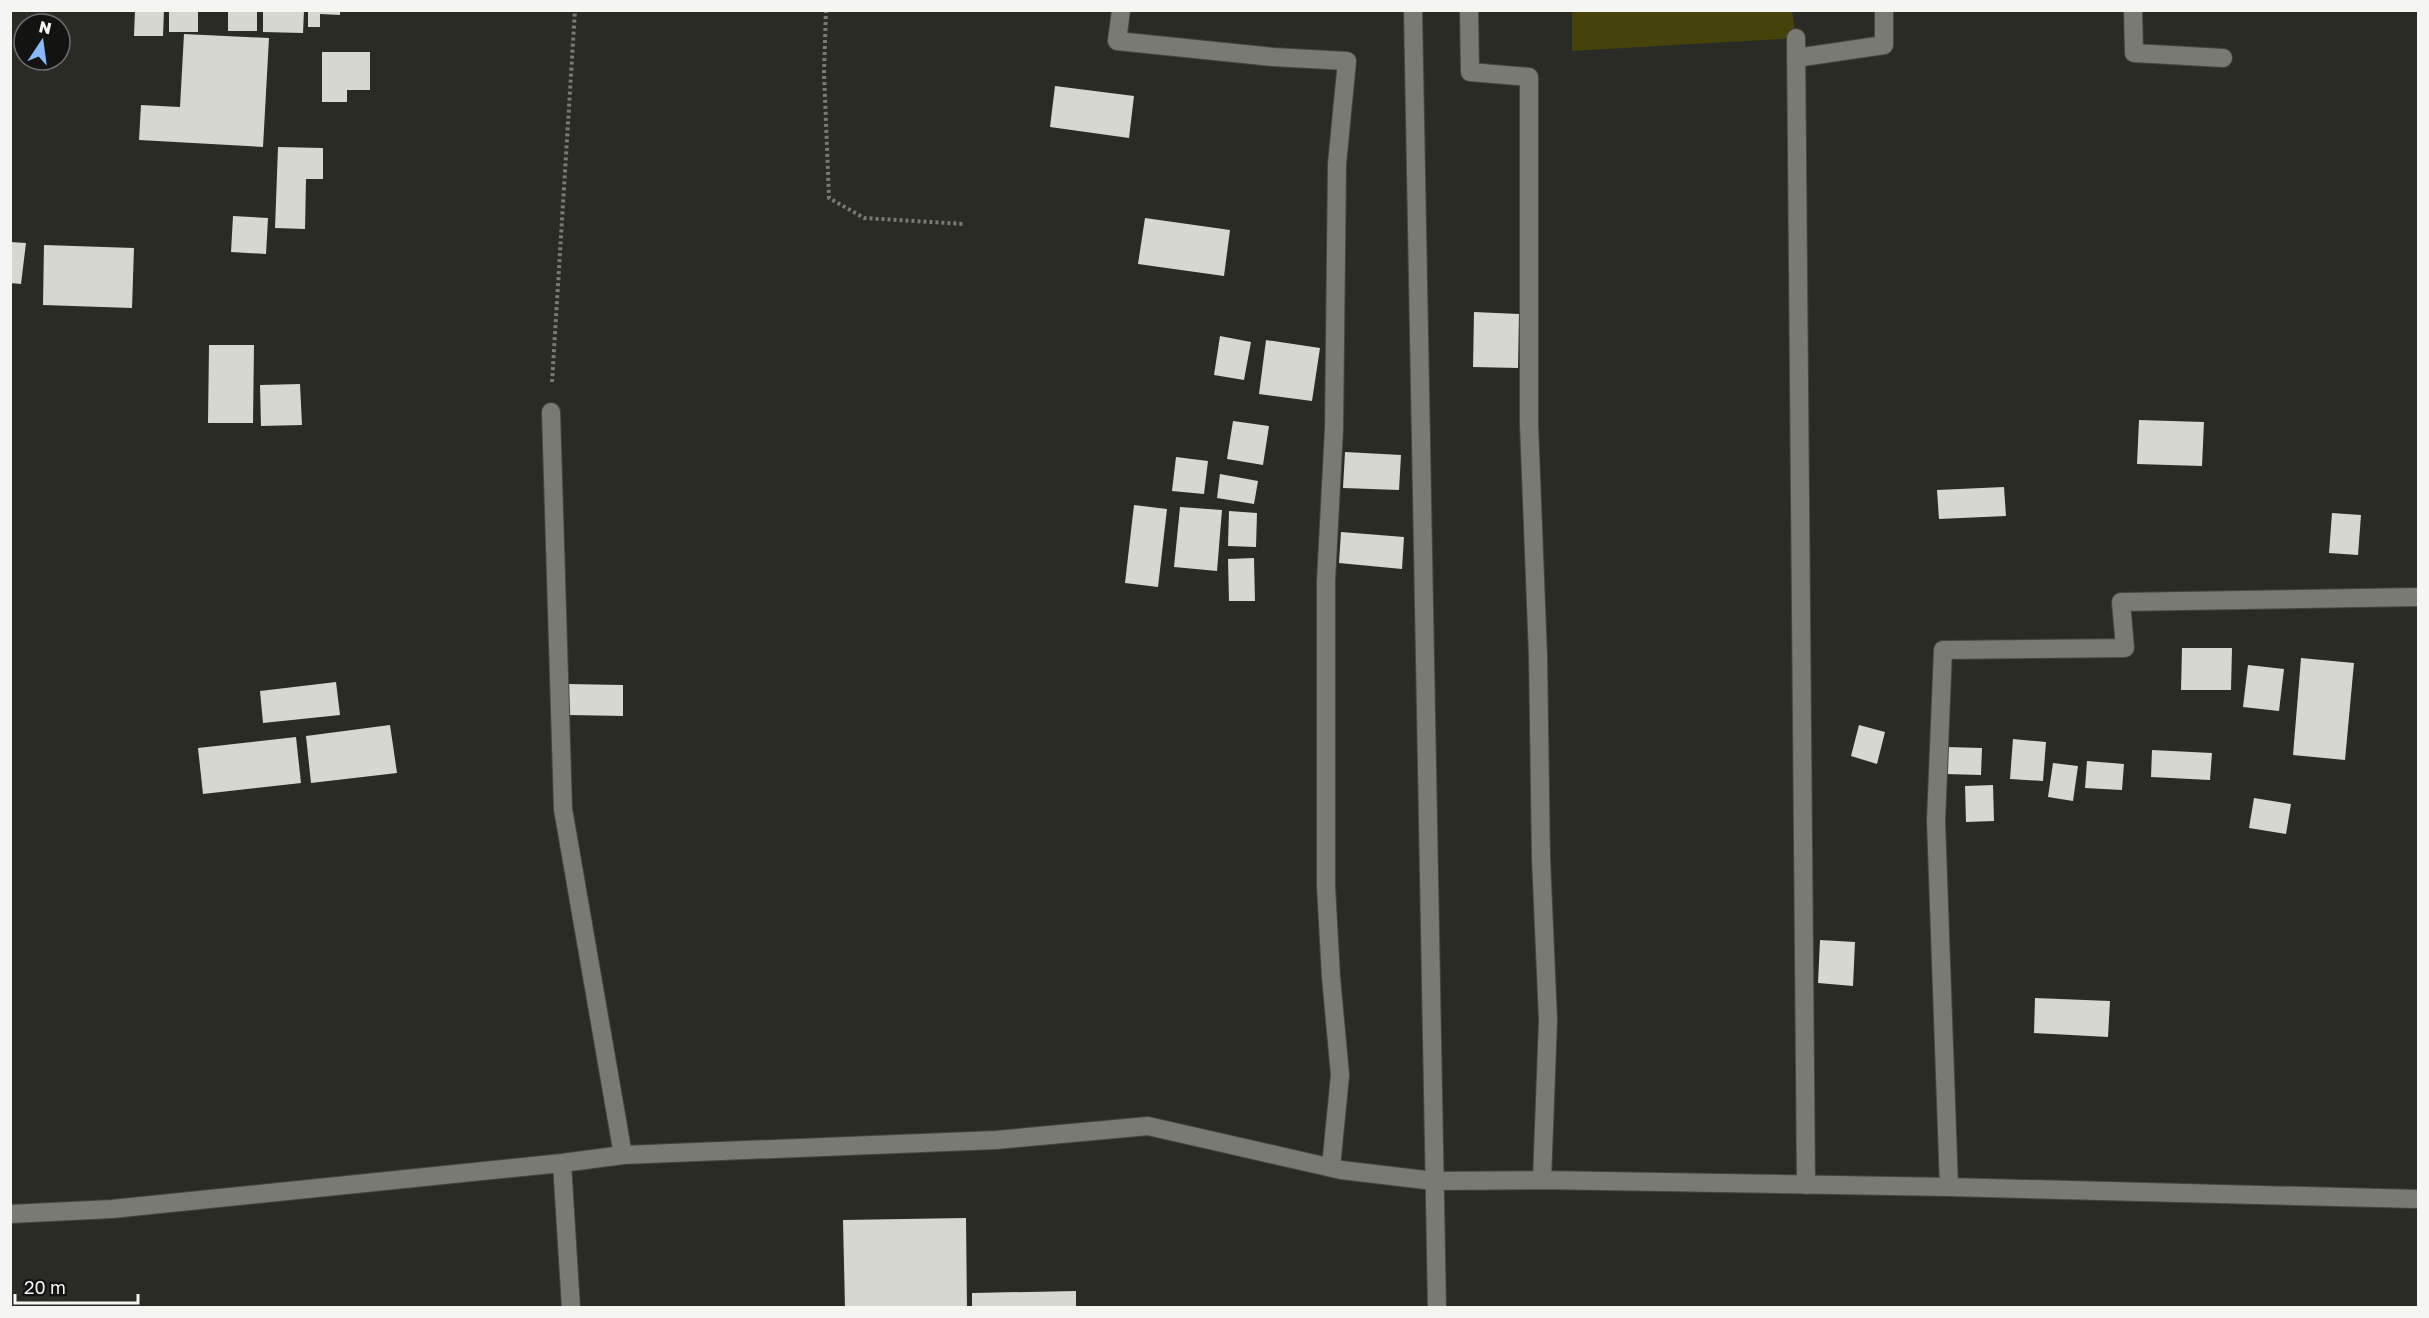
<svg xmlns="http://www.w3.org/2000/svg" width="2429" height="1318" font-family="'Golos Text',sans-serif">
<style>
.green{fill:#45430b}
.building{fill:#d7d7d1}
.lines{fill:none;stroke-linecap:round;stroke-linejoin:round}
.street-casing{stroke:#464641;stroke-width:20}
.path{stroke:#7a7a75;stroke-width:4;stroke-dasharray:3 3;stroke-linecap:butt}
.street{stroke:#797a73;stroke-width:18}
</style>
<rect width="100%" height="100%" fill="#2b2b26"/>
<path class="green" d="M1572,11H1792L1796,38L1572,51Z"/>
<path class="building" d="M135,10H164L163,36H134Z
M169,10H198V32H169Z
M228,10H257V31H228Z
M263,10H304L303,33L263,32Z
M308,10H340V15L320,14V27H308Z
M184,34L269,38L263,147L139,140L141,105L180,107Z
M322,52H370V90H347V102H322Z
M1055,86L1134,96L1129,138L1050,127Z
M278,147L323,148V179H306L305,229L275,228Z
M233,216L268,218L266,254L231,252Z
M1145,218L1230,230L1224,276L1138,264Z
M10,242L26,243L21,284L10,283Z
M44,245L134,248L132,308L43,305Z
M1474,312L1519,314L1518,368L1473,367Z
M1220,336L1251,342L1244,380L1214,375Z
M1266,340L1320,348L1312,401L1259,394Z
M209,345H254L253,423H208Z
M300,384L302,425L261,426L260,385Z
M2139,420L2204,422L2202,466L2137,464Z
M1233,421L1269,426L1263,465L1227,459Z
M1345,452L1401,455L1399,490L1343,488Z
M1176,457L1208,461L1204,494L1172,491Z
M1220,474L1258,481L1254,504L1217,498Z
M2004,487L2006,516L1939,519L1937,490Z
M1134,505L1167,509L1158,587L1125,583Z
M1180,507L1222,510L1217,571L1174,567Z
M1229,511L1257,513L1256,547L1228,546Z
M2332,513L2361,515L2358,555L2329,553Z
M1341,532L1404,537L1402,569L1339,563Z
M1254,558L1255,601H1229L1228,559Z
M2182,648H2232L2231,690H2181Z
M2301,658L2354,663L2345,760L2293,755Z
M2248,665L2284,669L2279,711L2243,707Z
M336,682L340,715L263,723L260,691Z
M568,684L623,685V716L568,715Z
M390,725L397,773L311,783L306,736Z
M1859,725L1885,732L1877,764L1851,756Z
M296,737L301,783L203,794L198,748Z
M2013,739L2046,742L2043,781L2010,779Z
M1946,747L1982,748L1981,775L1945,774Z
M2152,750L2212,753L2210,780L2151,777Z
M2087,761L2124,764L2122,790L2085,788Z
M2053,763L2078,766L2073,801L2048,797Z
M1993,785L1994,821L1966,822L1965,786Z
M2254,798L2291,804L2286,834L2249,828Z
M1820,940L1855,942L1853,986L1818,983Z
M2035,998L2110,1001L2108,1037L2034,1033Z
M966,1218L967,1308H845L843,1220Z
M1076,1291V1308H972V1293Z"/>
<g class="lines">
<g class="street-casing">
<path id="street" d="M1121,10L1117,41L1273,57L1347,61L1337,164L1334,429L1326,581V886L1331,977L1340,1075L1331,1167
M1413,10L1437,1308
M1469,10L1470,72L1529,77V424L1538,656L1541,858L1548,1020L1542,1180
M2133,10L2134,53L2223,58
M1796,38L1806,1185
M1796,58L1884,45V10
M551,412L563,809L623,1155
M562,1163L571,1308
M1949,1187L1936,821L1943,650L2125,648L2121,602L2418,597
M10,1214L112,1209L562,1163L623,1155L996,1140L1148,1126L1341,1170L1434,1181L1542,1180L1949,1187L2418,1199"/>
</g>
<path class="path" d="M826,10L824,72L829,198L864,218L964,224
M552,382L575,10"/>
<use href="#street" class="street"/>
</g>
<rect width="2429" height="1318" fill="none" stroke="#f5f5f1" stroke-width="24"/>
<g transform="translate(42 42) rotate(13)"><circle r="28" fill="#131311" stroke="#6d6d6b" stroke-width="1.5"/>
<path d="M0-4.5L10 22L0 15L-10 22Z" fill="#8abafc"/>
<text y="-9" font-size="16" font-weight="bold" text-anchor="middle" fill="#f5f5f1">N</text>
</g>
<path d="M15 1294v9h123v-9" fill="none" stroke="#f5f5f1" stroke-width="3"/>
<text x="24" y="1294" font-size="18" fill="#f5f5f1" stroke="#131311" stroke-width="4.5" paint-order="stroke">20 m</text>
</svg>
